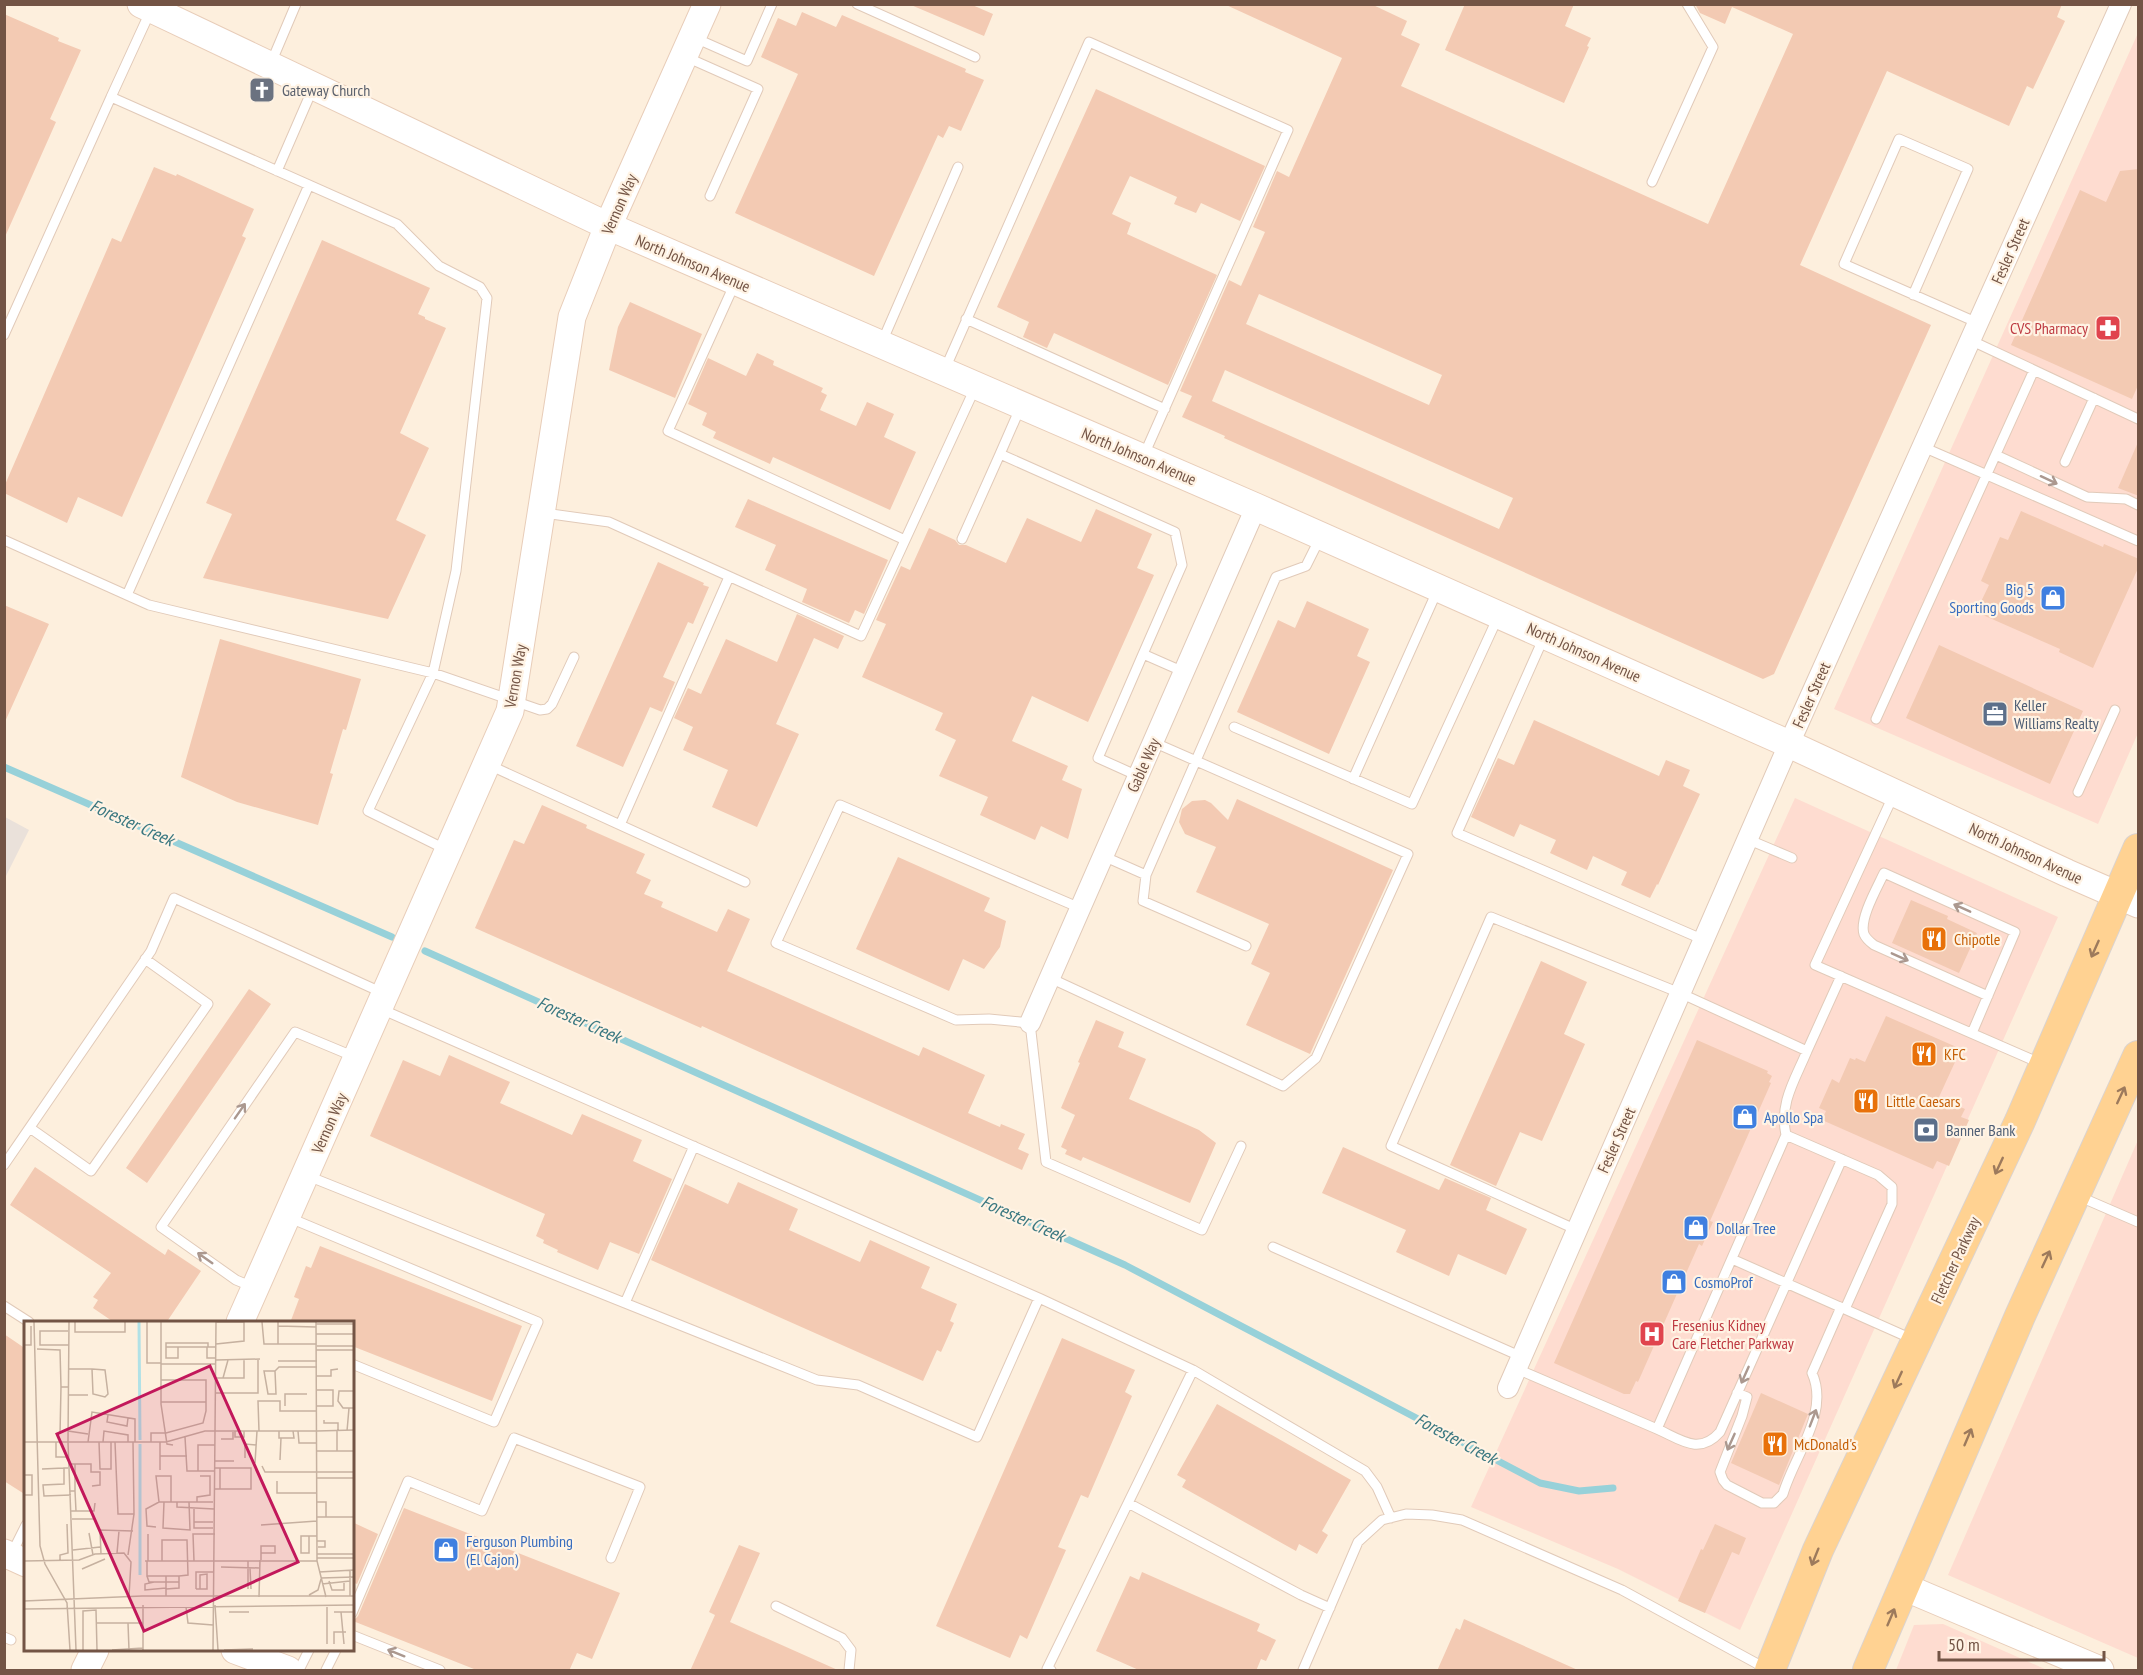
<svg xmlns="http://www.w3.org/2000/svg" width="2143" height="1675" font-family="'PT Sans Narrow',sans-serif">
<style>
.commercial{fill:#fedcd0}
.industrial{fill:#eae1da}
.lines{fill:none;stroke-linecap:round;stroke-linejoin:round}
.stream{stroke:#97d1d9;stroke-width:7}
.building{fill:#f3cab3;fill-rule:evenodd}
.lane-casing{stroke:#e1cab9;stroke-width:11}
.street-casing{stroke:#e1cab9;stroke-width:22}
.secondary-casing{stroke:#e8cdb9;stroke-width:29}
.primary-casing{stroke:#dbd3cf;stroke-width:32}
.lane{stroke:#fff;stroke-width:9}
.street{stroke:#fff;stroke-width:20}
.secondary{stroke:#fff;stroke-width:27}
.primary{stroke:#ffd292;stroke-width:30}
.oneway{stroke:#ab988f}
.oneway2{stroke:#9d7a5c}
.labels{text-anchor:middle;stroke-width:4.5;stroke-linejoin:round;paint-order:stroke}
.worship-label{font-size:16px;fill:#5b616d;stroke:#fff3e4;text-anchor:start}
.street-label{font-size:16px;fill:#735445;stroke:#fff3e4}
.health-label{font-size:16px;fill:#be3a42;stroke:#fff3e4;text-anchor:end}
.shop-label{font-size:16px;fill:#366cbe;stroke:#fff3e4;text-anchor:start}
.service-label{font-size:16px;fill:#4e5e75;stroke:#fff3e4;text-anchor:start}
.food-label{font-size:16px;fill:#c56008;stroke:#fff3e4;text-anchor:start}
.water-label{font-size:18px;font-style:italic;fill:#3b7881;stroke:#fff3e4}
.inset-river{fill:none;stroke:#b1e1e6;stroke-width:3}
.inset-road{fill:none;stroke:#c6b1a0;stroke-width:1.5}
.view{fill:#c2185b;fill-opacity:0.15;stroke:#c2185b;stroke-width:3}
.inset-edge{fill:none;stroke:#735445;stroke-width:3}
</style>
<rect width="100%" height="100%" fill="#fdefdd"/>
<path class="commercial" d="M2138,33V733L2098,824L1834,709Z
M1795,798L2058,917L1740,1630L1618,1569L1471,1507Z
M2138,1140V1658L1948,1575Z
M1943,1624L2047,1670H1896L1914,1625Z"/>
<path class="industrial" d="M5,817L29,830L5,878Z"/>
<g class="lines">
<path class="stream" d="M4,767L392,937
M425,951L1125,1265L1540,1483L1579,1491L1613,1488"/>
</g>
<path class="building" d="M970,4L993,14L984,36L911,5Z
M1224,4H1371L1407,21L1401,35L1420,44L1401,86L1708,224L1793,34L1732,7L1725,24L1700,13L1695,4H2062L2057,17L2065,21L2033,89L2027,86L2009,126L1887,71L1800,265L1931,325L1774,674L1763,679L1224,438L1225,436L1182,417L1192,396L1180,391L1229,280L1241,286L1265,232L1253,227L1277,171L1289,177L1342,58ZM1259,294L1442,375L1429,405L1246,324ZM1225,370L1513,498L1499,529L1212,401Z
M1465,4H1574L1565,26L1591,38L1587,46L1589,47L1564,103L1445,50Z
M802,12L836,27L842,15L966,69L965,72L984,80L961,131L949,126L943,138L938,135L874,276L735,213L798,74L761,57L778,18L796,26Z
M4,14L59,38L58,41L81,50L50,119L56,122L4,239Z
M1096,89L1265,166L1240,221L1201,203L1196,213L1174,204L1177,197L1130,176L1112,214L1131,223L1127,234L1217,275L1168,385L1054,333L1047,348L1023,337L1029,322L997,307Z
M154,167L176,176L177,174L254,209L242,236L246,238L122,517L78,497L67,523L4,493V487L112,238L121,242Z
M2139,169V383L2132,399L2011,345L2080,190L2106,202L2120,171Z
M322,240L430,288L418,314L425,317V319L446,328L400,433L429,448L396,520L426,535L388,619L203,578L232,514L206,503Z
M630,302L702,334L675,398L609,370L618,327Z
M757,353L774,361L773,365L823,388L821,392L827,395L820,410L856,426L867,402L894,414L884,437L916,452L890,510L773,457L770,464L713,438L716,432L702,425L707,413L688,404L708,358L746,376Z
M2139,440V496L2118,488Z
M748,499L888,560L864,614L855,610L849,623L802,602L807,589L765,570L776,545L735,527Z
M1096,509L1152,534L1137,568L1154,575L1088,722L1032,696L1012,741L1068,766L1062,780L1082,789L1068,839L1041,826L1035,840L980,815L988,797L939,776L956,740L935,730L943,713L862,677L886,624L876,620L901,566L910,570L929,528L955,540L959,545H966L1006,563L1027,518L1081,542Z
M2021,511L2103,547L2104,544L2139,559V566L2093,668L2059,652L2060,649L1976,612L1989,585L1981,581L2000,537L2008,540Z
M658,562L704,583L703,585L709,587L693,624L688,622L663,677L675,682L662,712L650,707L623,767L576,746Z
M1307,601L1369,629L1357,656L1370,662L1329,754L1237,712L1278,620L1295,628Z
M4,605L49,624L4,724Z
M797,614L844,636L838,649L814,638L776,724L799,734L757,827L712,807L728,770L683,750L693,727L674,718L688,688L701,694L726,639L777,662Z
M220,639L361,679L346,730L343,729L330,773L333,774L318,825L237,802L181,777Z
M1939,645L2083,711L2050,784L1906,718Z
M1534,720L1659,776L1666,760L1690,770L1683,786L1700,794L1658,885L1657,884L1650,898L1621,885L1627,872L1593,856L1587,870L1550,853L1556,840L1520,824L1514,837L1471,817L1498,758L1514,765Z
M1237,799L1393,870L1310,1054L1246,1025L1270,973L1251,964L1269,924L1196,892L1216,847L1185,834L1179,822L1182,809L1192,801L1205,800L1211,803L1228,820Z
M542,805L587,825L586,828L645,854L636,873L651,880L644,894L663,902L661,907L717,932L728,909L750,919L727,971L919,1056L923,1047L985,1075L968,1113L1000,1127L1001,1124L1025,1134L1018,1149L1029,1154L1022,1170L702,1026L701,1028L475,928L514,840L524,844Z
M898,857L990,898L984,911L1006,921L1000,947L984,969L963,959L949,991L856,949Z
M1911,900L1948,916L1947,919L1977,933L1959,973L1892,943Z
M1541,961L1587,982L1564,1034L1585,1044L1542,1141L1520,1132L1496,1186L1450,1165Z
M249,989L271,1004L147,1183L126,1168Z
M1886,1016L1961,1049L1939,1097L1965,1109L1961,1117L1969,1120L1949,1166L1937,1161L1933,1169L1822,1120L1826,1111L1819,1108L1832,1079L1839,1083L1850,1058L1855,1060L1856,1058L1865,1062Z
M1096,1020L1124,1032L1118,1047L1146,1059L1129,1099L1199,1130L1216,1143L1190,1203L1083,1157L1081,1161L1065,1154L1067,1150L1061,1147L1075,1115L1061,1108L1080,1063L1078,1062Z
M1697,1040L1768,1071L1767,1073L1772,1076L1769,1082L1771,1083L1710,1221L1713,1222L1702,1246L1699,1244L1638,1382L1636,1381L1630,1394H1624L1554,1363Z
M449,1055L510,1082L500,1103L572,1135L582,1114L642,1140L633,1161L672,1179L639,1254L610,1242L598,1270L557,1252L558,1250L543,1243L544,1240L536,1236L545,1214L370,1136L403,1060L440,1076Z
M1343,1147L1439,1190L1445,1178L1491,1198L1486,1210L1527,1229L1506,1275L1458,1254L1449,1276L1396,1252L1406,1230L1322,1193Z
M35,1167L165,1255L168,1249L201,1271L166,1323H115L93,1308L98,1300L93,1297L111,1273L10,1205Z
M738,1182L798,1209L789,1230L860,1262L870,1240L930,1267L921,1288L957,1304L950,1321L954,1323L941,1352L937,1350L923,1381L651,1260L685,1184L728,1204Z
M320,1246L522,1326L492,1401L352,1346V1323H290L299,1299L294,1297L306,1266L311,1268Z
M4,1334L26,1349V1495L4,1481Z
M1062,1338L1135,1370L1125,1392L1132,1396L1088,1498L1081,1495L1058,1547L1066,1550L1027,1639L1020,1635L1010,1658L936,1626Z
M1761,1393L1808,1414L1779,1485L1731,1463Z
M1217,1404L1351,1480L1322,1531L1328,1535L1317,1554L1299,1544L1296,1551L1182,1487L1186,1480L1177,1475Z
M404,1508L620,1593L592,1659L577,1653L569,1671H479L353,1621L358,1616Z
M352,1522L378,1534L357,1584L352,1582Z
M1715,1524L1746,1538L1739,1555L1732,1552L1705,1613L1678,1601L1701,1549L1703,1550Z
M739,1545L760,1553L730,1622L840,1671H690L715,1615L709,1612Z
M1142,1572L1260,1624L1257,1631L1276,1640L1266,1661L1261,1659L1256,1671H1141L1096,1651L1130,1576L1139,1580Z
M1464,1619L1580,1671H1437L1456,1628L1460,1630Z"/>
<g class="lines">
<g class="lane-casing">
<path id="lane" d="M857,4L975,57
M695,38L747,61L772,4
M686,57L758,89L710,196
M271,63L296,4
M111,97L150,12
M277,171L313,88
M1652,182L1713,47L1687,4
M735,283L668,431L905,540
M1913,295L1968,169L1899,139L1844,264L1978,323
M966,319L1165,409
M4,335L111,97L397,224L439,266L480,287L487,298L486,307L456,571L433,673L368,811L447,850
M1970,340L2138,419
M882,342L958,167
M945,369L1089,42L1288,130L1144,455
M1923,447L2138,541
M1000,454L1021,406
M1996,455L2087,497L2126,499L2138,505
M2065,462L2094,398
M544,513L609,522L861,636L975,388
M962,539L1000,454L1175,532L1182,565L1143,654L1184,672
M4,540L149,605L433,673L540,710L547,709L552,704L574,657
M127,595L309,185
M1544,637L1457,833L1704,940
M1876,719L2034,370
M1234,727L1412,804L1498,617
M489,765L745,882
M1138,776L1098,758L1143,654
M1353,779L1438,589
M2078,792L2115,710
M1894,794L1815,965L2042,1064
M620,825L729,577
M1747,839L1792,858
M1103,856L1146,875L1276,577L1306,566L1320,538
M1146,875L1143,901L1246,946
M1080,908L840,805L776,943L956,1020L989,1019L1030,1023L1046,1162L1202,1230L1241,1146
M1050,978L1283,1086L1316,1058L1408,854L1153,742
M1972,1033L2015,932L1884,873C1877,888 1859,919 1864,934C1866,939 1870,942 1874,945L1988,996
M1807,1051L1841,976
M30,1128L91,1171L208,1004L145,959
M4,1165L151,951L174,898L383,993
M308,1176L817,1380L858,1385L977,1437L1039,1298L381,1009
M2078,1196L2138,1222
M290,1218L538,1322L494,1422L352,1364
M1577,1230L1391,1146L1491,917L1680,993L1807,1051C1795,1080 1779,1103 1786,1135
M1273,1247L1522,1357
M1732,1259L1912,1339
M253,1287L236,1280L161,1227L295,1032L355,1057
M1039,1298L1193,1370L1365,1471L1377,1487L1391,1518
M625,1303L694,1146
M4,1306L29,1322
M1517,1369L1657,1429L1786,1135L1878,1175L1892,1187V1204L1845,1309
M1737,1393L1747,1397L1742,1416L1720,1472L1723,1480L1727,1485L1762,1503H1774L1783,1494C1794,1456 1830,1413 1812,1373L1841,1307
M1657,1429C1680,1439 1699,1456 1720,1432L1842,1159
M1128,1503L1301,1595L1330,1608
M12,1553L26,1525
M776,1606L842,1638L851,1650L849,1670
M352,1613L408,1481L482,1511L514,1438L640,1487L611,1558
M352,1635L440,1670
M4,1637L11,1640
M299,1670L309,1650
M326,1670L336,1650
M1051,1670L1047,1669L1193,1370
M1303,1670L1358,1542L1382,1520L1406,1514L1432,1515L1462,1520L1622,1590L1765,1668"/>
</g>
<g class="street-casing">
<path id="street" d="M1030,1023L1256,507
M1508,1388L1789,744L2121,4"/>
</g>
<g class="secondary-casing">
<path id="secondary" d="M141,4L608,226L1256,507L1789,744L2067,873L2138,904
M240,1322L510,711L572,317L608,226L707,4
M4,1553L26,1563
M1904,1587L2100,1670
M235,1650L288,1670
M85,1670L95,1650"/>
</g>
<g class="primary-casing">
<path id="primary" d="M1770,1670L1818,1550L2020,1121L2138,849
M1868,1670L2020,1316L2138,1056"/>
</g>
<use href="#lane" class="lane"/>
<use href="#street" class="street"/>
<use href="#secondary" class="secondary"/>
<use href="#primary" class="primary"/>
</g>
<defs><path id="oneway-shaft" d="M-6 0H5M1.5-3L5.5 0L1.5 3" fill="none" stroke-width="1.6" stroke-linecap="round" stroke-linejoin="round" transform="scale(1.5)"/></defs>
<g class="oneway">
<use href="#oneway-shaft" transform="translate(2049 480) rotate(25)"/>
<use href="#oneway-shaft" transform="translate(1962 908) rotate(-156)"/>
<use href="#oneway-shaft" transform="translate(1900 957) rotate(24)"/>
<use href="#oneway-shaft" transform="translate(240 1111) rotate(-55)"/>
<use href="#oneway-shaft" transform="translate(205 1258) rotate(-145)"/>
<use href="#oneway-shaft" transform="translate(1745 1375) rotate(114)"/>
<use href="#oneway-shaft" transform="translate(1813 1418) rotate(-69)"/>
<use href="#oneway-shaft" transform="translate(1731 1442) rotate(114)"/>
<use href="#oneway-shaft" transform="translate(396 1653) rotate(-158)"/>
</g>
<g class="oneway2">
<use href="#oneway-shaft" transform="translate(2095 949) rotate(114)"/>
<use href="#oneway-shaft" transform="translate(2121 1095) rotate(-65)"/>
<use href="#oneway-shaft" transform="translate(1999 1166) rotate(115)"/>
<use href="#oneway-shaft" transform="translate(2046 1259) rotate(-65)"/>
<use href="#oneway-shaft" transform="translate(1898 1380) rotate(115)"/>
<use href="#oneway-shaft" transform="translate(1968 1437) rotate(-67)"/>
<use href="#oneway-shaft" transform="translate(1815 1557) rotate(112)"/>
<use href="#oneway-shaft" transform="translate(1891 1617) rotate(-67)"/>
</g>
<defs>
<g id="church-square" transform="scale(1.35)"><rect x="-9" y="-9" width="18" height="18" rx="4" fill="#6b7280" stroke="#fff3e4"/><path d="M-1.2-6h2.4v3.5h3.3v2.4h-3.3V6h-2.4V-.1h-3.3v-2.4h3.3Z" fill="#fff"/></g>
<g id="pharmacy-square" transform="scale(1.35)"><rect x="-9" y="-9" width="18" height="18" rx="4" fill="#e0444e" stroke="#fff3e4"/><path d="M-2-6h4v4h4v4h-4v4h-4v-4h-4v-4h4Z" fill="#fff"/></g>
<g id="shop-square" transform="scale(1.35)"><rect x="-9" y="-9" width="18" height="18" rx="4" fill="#3f7fe0" stroke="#fff3e4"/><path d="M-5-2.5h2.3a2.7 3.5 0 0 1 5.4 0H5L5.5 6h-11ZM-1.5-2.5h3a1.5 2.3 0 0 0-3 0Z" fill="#fff"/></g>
<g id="office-square" transform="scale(1.35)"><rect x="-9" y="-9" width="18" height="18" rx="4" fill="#5c6f8a" stroke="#fff3e4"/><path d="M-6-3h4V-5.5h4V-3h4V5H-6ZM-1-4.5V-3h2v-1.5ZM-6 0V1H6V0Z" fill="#fff"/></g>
<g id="restaurant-square" transform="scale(1.35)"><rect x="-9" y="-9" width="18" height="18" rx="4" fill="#e8710a" stroke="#fff3e4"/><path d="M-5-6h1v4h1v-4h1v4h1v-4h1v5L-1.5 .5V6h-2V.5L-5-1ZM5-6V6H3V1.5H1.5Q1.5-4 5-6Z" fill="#fff"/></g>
<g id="bank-square" transform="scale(1.35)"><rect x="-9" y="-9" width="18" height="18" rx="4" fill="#5c6f8a" stroke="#fff3e4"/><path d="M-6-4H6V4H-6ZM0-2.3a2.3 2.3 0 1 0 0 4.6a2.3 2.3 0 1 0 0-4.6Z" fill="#fff"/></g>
<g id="hospital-square" transform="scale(1.35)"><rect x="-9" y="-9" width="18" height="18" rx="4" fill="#e0444e" stroke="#fff3e4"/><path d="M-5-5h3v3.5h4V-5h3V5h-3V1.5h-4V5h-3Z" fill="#fff"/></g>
</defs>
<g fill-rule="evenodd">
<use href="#church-square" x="262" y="90"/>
<use href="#pharmacy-square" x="2108" y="328"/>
<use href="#shop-square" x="2053" y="598"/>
<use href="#office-square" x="1995" y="714"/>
<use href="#restaurant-square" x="1934" y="939"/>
<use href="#restaurant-square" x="1924" y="1054"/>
<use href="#restaurant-square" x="1866" y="1101"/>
<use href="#shop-square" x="1745" y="1117"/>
<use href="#bank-square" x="1926" y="1130"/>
<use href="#shop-square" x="1696" y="1228"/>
<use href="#shop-square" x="1674" y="1282"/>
<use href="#hospital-square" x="1652" y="1334"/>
<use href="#restaurant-square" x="1775" y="1444"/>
<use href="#shop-square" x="446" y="1550"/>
</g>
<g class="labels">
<g class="worship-label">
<text x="282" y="96">Gateway Church</text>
</g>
<g class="street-label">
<text transform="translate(619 204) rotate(-66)" y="6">Vernon Way</text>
<text transform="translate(2010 251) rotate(-66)" y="6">Fesler Street</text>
<text transform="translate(693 263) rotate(23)" y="6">North Johnson Avenue</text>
<text transform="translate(1139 456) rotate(23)" y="6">North Johnson Avenue</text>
<text transform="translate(1584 652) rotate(24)" y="6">North Johnson Avenue</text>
<text transform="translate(515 676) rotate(-80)" y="6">Vernon Way</text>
<text transform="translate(1811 695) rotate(-66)" y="6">Fesler Street</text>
<text transform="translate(1143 765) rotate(-66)" y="6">Gable Way</text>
<text transform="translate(2026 853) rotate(25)" y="6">North Johnson Avenue</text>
<text transform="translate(329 1123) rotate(-66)" y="6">Vernon Way</text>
<text transform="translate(1616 1140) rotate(-66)" y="6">Fesler Street</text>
<text transform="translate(1955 1260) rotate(-65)" y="6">Fletcher Parkway</text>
</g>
<g class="health-label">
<text x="2088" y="334">CVS Pharmacy</text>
<text x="1672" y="1331" text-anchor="start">Fresenius Kidney<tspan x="1672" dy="18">Care Fletcher Parkway</tspan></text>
</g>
<g class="shop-label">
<text x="2034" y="595" text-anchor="end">Big 5<tspan x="2034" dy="18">Sporting Goods</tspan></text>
<text x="1764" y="1123">Apollo Spa</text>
<text x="1716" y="1234">Dollar Tree</text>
<text x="1694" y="1288">CosmoProf</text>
<text x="466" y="1547">Ferguson Plumbing<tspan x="466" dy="18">(El Cajon)</tspan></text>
</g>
<g class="service-label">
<text x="2014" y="711">Keller<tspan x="2014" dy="18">Williams Realty</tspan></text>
<text x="1946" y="1136">Banner Bank</text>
</g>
<g class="food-label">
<text x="1954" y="945">Chipotle</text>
<text x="1944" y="1060">KFC</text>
<text x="1886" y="1107">Little Caesars</text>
<text x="1794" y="1450">McDonald's</text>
</g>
<g class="water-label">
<text transform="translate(132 823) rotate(24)" y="6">Forester Creek</text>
<text transform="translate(579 1020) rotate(24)" y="6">Forester Creek</text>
<text transform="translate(1023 1219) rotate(24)" y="6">Forester Creek</text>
<text transform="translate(1456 1439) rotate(28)" y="6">Forester Creek</text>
</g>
</g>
<g transform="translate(24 1321)">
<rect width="330" height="330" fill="#fdefdd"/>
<path class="inset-river" d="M115,1L116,119M116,254V123"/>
<path class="inset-road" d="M10,1L16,225L21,243L43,282L46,329M45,1L44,121L52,329M51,1V11H101V1M123,1V42H137V1M192,1H220V20L192,23M238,1L240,23H292M292,1L293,240L302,276M292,3H329M254,5L292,6M44,10H16V24H45M292,13H330M254,23V1M0,24H7V5M293,25H330M142,26V37H154V26M183,26V37H192M184,26V22H142V26H192M13,28L36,29L37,66H44M292,29H330M192,39L236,38M254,40H293M137,42V83L143,123L149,124M137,43H192M45,48H68L81,49L84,73L81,76L69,73L68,48M251,50H240L244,73H252L251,50L255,46H293M293,55H307V49L314,48M192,57H220V39M199,57L204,39M293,69H309V85H293M330,70H315L314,80L319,87H330M191,72H234V38M44,74H64M137,81H182M261,85V73H283M84,94L83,101L103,105L104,97M300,99V102H314V110M44,110L64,113M211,110V116H220V110M235,110L234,80H256V90H293M255,110V117H270L269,110M274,110L275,122H293M293,110L330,109M323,110L325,87M36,113L37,66M161,116L163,150H191M197,118H209V111M0,121H142L181,110H293M32,121V136H45M64,121L68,91L111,98V121M75,121L76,148H87V121M79,121L80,110L104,114V121M91,121L94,193H110L109,121M127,121V112H142L179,102L182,90V59H137M293,130H330M313,130V110M136,135H163M221,137V123L232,124M256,139L257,117M191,140H210M231,142L233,110M45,143H67V151H76V164L68,165M51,143V170M238,145L241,151H330M44,147H40V163L19,164L20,175L47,174M191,147H227V168H191M18,148L40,147M136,149V121M174,150V124H191M0,154H8V174H0M293,157H330M253,160V172H293M196,168V147M46,170H51L52,190H47M135,181L132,155H147V181M140,181L139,207L166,209L165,181M153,181V186L190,188M173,181V176L186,174V155H176M293,181H302V196M170,188V207H189M52,190H70L71,182M293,196H330M48,198H69M170,201H189M237,204L293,200M132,206L123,205L122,188L135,181H189M65,212L69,234M124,213V240M285,215V232H277V215H293M293,220H301V226H294M49,229L76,226M93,232L95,210M237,232H251V225H237V239M77,233L76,209L109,210M293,233H330M104,234L110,193M293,237H330M36,239V234L44,232L43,203M0,240L55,239L71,233L100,232L107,241L105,275M121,240H293M123,240V255H155V267L142,268M138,240V219H163L164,254L155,255M170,240L169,213H191M224,240V268M197,246L235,247M226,247L227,268M58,248L81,238M295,251L330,249M123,255L125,261H155M142,255V275M297,257L330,256M305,260L308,269H320V260M130,261L121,263V269L142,267M298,263L326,260M172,268H183V253L176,254V268M172,268V251H190M285,274L294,269L297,258M326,275V249M235,276L236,239M0,280L118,275H330M119,284V329M191,284L194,329M303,284V323M162,286L164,302L189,304M0,288L330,284M205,291H225M310,291H330M317,291L320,323M73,302H119M104,302L105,329M310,323V311H322M59,329V290L72,289L73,329M88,329L119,327M189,329L192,1M200,329L229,328"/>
<path class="view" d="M186,45L274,241L120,310L33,113Z"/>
<rect width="330" height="330" class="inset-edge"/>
</g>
<rect width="2143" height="1675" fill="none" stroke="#735445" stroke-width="12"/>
<path d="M1939 1651v9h165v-9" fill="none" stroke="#735445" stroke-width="3"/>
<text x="1948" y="1651" font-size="18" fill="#735445" stroke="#fff3e4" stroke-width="4.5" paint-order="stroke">50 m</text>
</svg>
